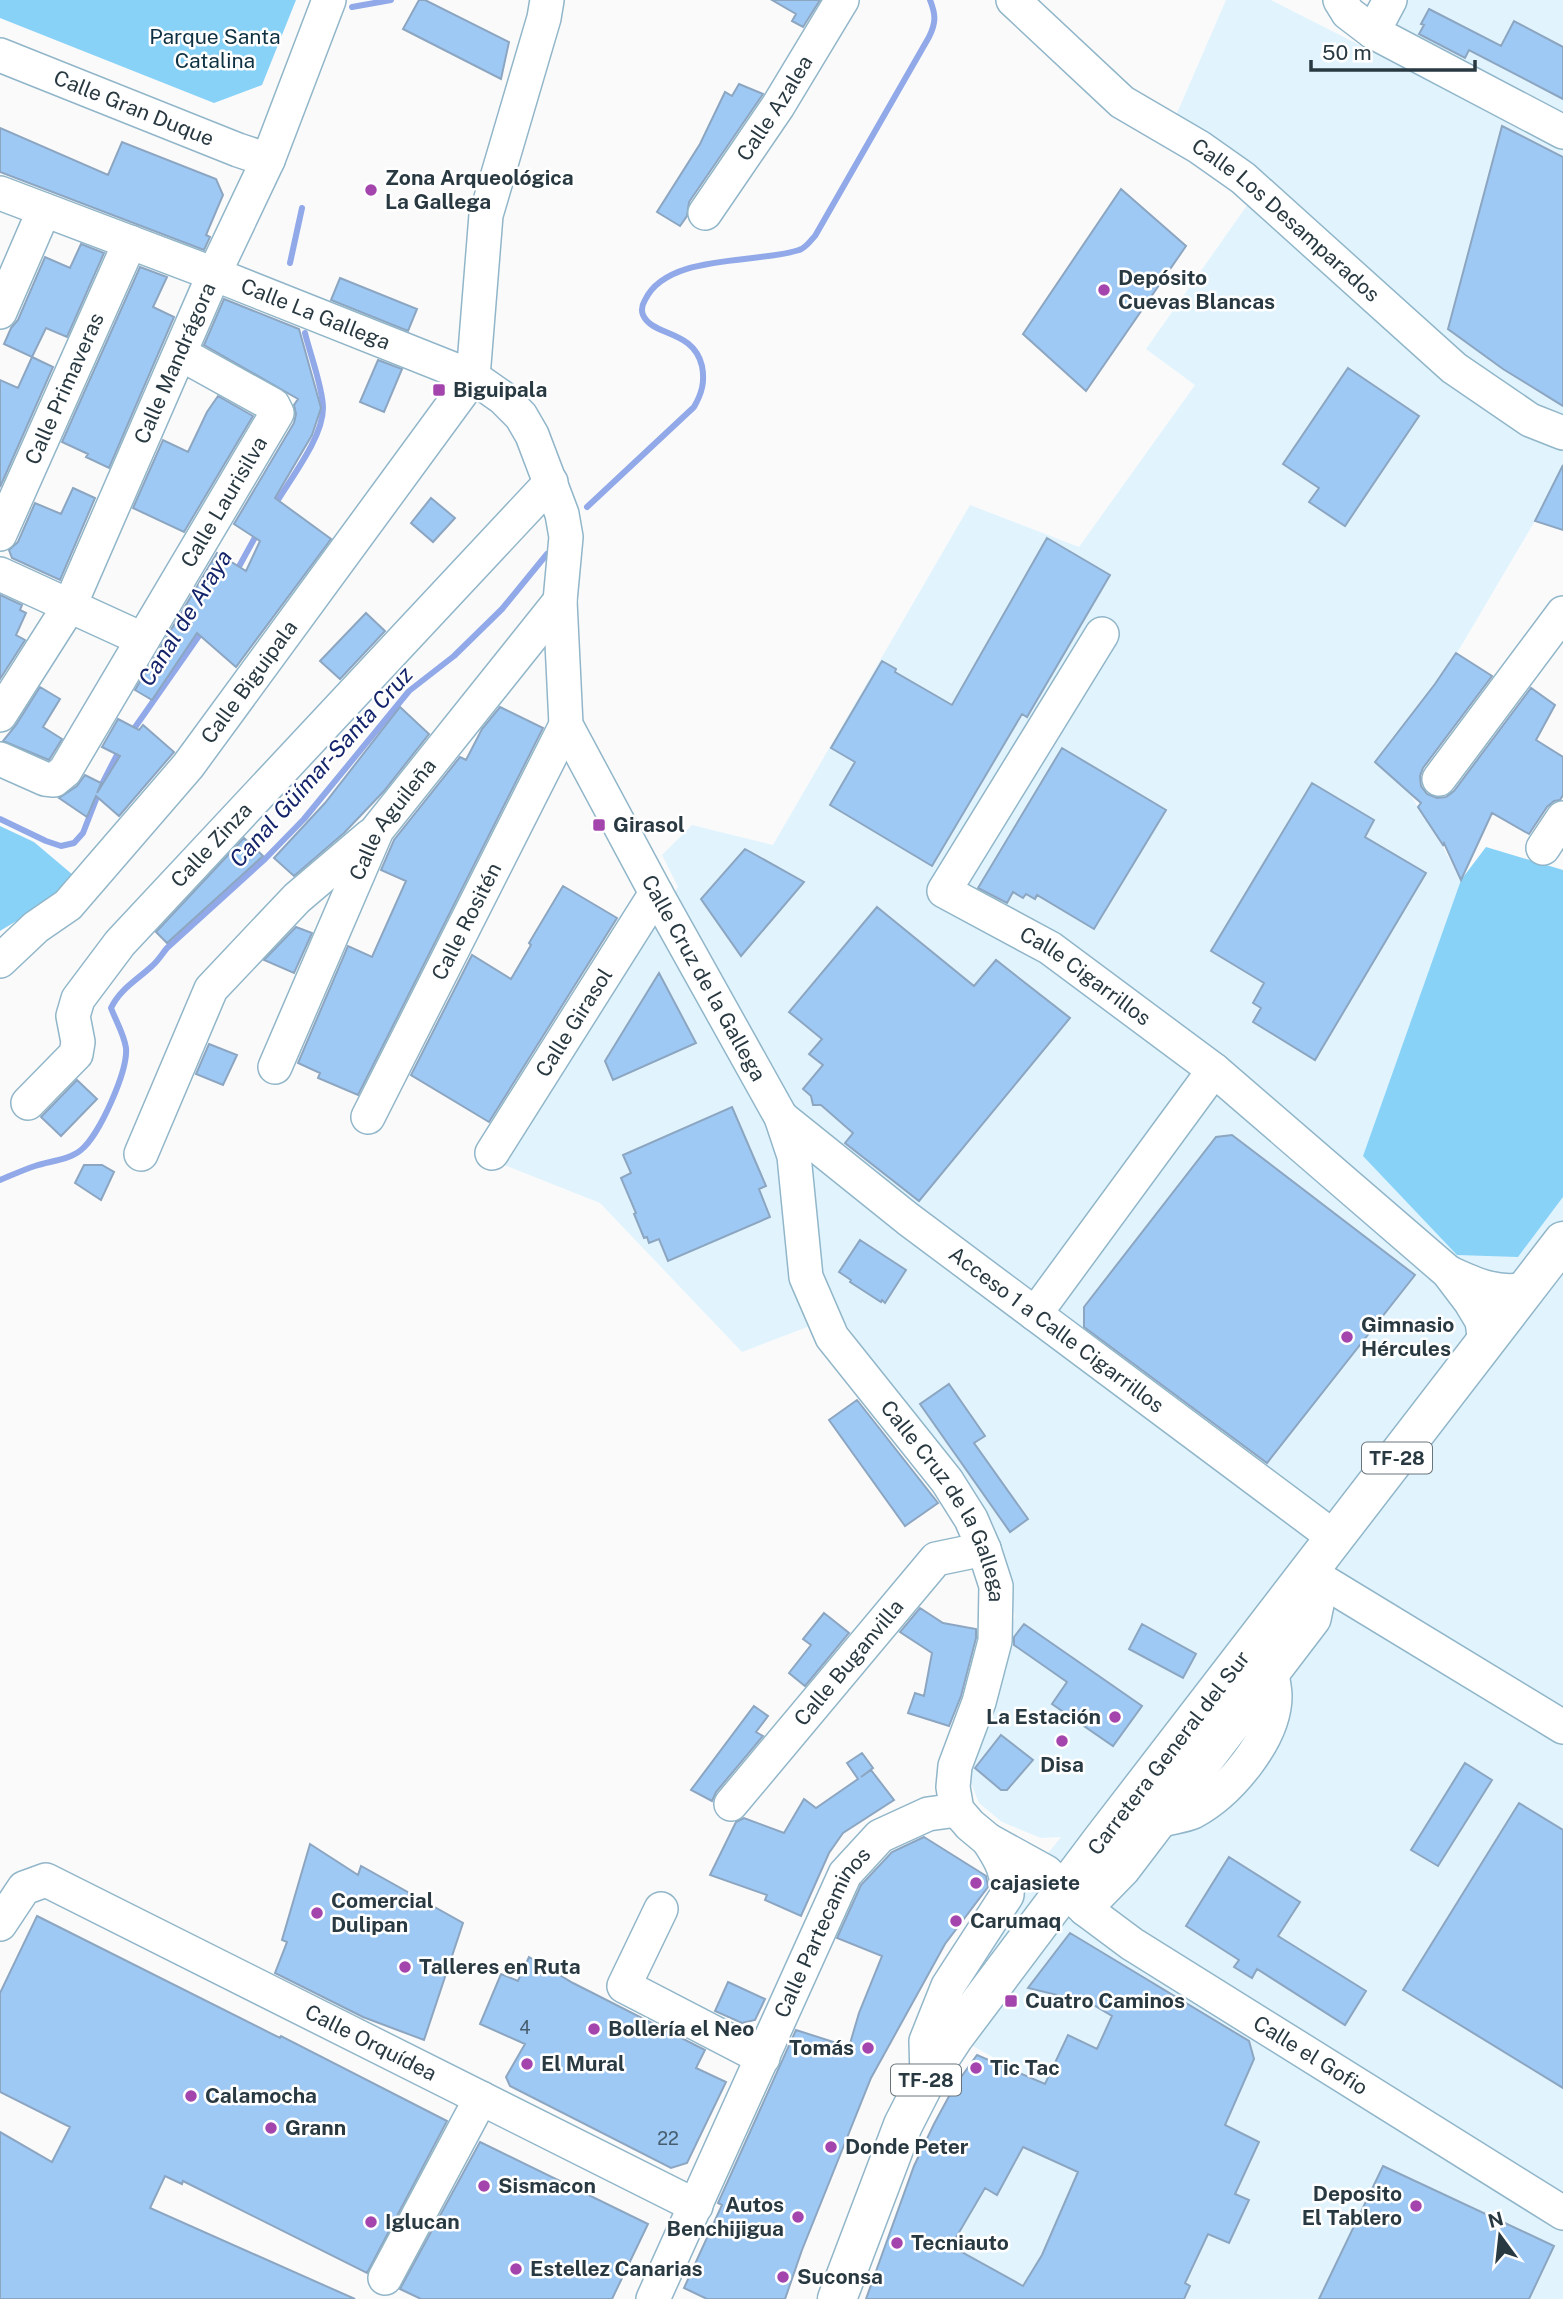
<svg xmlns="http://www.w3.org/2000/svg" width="1563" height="2299" font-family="'Public Sans',sans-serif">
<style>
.built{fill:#e1f4fe}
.green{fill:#88d2f8}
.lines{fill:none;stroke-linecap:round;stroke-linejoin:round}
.stream{stroke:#91a9e8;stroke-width:6}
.building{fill:#9fc9f5;stroke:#8ca6c1;stroke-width:2;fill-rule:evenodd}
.minor-casing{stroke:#91b6c9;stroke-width:36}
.major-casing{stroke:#91b6c9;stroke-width:41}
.minor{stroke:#fff;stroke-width:33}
.major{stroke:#fff;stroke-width:38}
.poi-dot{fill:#a445ae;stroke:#fff;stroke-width:2.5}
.labels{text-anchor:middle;stroke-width:5;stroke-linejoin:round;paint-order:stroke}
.number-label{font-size:18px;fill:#465d6e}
.shield{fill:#fff;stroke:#69747a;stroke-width:2}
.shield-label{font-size:19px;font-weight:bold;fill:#293941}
.park-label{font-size:21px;fill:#0e3243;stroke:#fff}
.street-label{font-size:21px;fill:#293941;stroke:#fff}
.poi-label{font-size:21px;font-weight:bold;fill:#293941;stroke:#fff;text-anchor:start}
.water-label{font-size:23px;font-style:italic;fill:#14246b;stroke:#fff}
</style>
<rect width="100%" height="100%" fill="#fafafa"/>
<path class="built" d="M1226,0H1271L1379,55L1404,0H1563V464L1535,521L1457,653L1435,684L1375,762L1408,791L1440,842L1461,880L1363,1156L1518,1257L1563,1197V2299H911L1026,2076L918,2015L1061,1837L1041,1838L1002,1822L979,1803L970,1781V1759L1015,1616L993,1525L839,1315L742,1352L600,1203L502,1164L678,887L662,855L692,825L773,845L970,505L1079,547L1195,385L1146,349L1262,184L1174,120Z"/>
<path class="green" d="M0,0H296L262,85L214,103L0,18Z
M0,826L34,842L73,875C57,901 26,915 0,931Z
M1486,847L1563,870V1197L1518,1257L1457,1255L1363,1156L1461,880Z"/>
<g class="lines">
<path class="stream" d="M352,7L391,0
M290,263L302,208
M275,505C290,479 323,438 323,408C323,388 310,354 305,333
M587,507L694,407C702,393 705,382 702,366C693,329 653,337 643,315C641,310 642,305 645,300C667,253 757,264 799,250C806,248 810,241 815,236L929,37C936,23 936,15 930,0
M236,572L258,532
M131,733L203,630
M0,819L46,841L61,846L74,843L83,833L102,784L121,747
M0,1180C12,1175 23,1170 35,1166C50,1161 69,1160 81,1150C99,1136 128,1071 126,1048C124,1034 116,1021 111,1008C120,989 137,980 152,966C158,961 162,954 167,948L265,859L304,819L409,691L454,656L502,609L547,554"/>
</g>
<path class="building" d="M419,0H425L509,42L501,79L403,29Z
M772,0H820L803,27L792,21L796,14Z
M1429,9L1501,46L1514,21L1563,47V99L1469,50L1465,58L1419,34L1424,25L1421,24Z
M739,84L763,94L689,202L687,216L680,226L657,212L700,144L725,92L732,96Z
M1502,126L1563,157V406L1503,369L1448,329Z
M0,128L108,175L122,142L216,179L223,195L206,235L210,237L204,250L0,172Z
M1121,189L1186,246L1086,391L1023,334Z
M81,244L104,253L67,337L46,328L32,357L4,344L11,328L18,320L45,257L70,268Z
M140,267L167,277L153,307L174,317L109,468L86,457L88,454L62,442Z
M340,278L417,309L408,331L331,300Z
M224,299L299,329L321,408L312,435L275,498L331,539L236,667L197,633L152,700L135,690L217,553L246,571L260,541L234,524L294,423L296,414L294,405L298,399L204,345Z
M32,357L53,367L0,487V380L18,388Z
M378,360L402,369L384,412L360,402Z
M1348,368L1419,416L1345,526L1309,502L1319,488L1283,464Z
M218,396L253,416L184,532L133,508L163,440L188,452L207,412Z
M1563,465V530L1535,521Z
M73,488L95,498L60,580L12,558L9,550L18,542L35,503L61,514Z
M431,498L455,518L433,542L411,523Z
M1047,538L1110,575L1027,717L1022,714L932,866L830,805L855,762L831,748L882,661L896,669L895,672L952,705Z
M0,595L22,605L20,610L26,613L16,635L25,640L0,679Z
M366,613L385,631L340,679L320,661Z
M1456,653L1492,676L1423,768L1420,776L1421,786L1427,794L1437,798L1446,797L1454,791L1531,688L1555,705L1536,740L1563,757V795L1560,800L1554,801L1547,807L1529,834L1492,813L1461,880L1444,843L1443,845L1418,807L1421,803L1375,762L1435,684Z
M40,687L60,699L43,727L62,739L49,760L3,741L16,725Z
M400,707L429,734L384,791L344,833L294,876L274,858L325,803Z
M500,707L543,728L358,1095L318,1078L320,1073L298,1063L348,946L372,957L406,881L381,870L394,840L460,757L466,760L482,729Z
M118,719L139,730L143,725L174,752L119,816L96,796L87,817L59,798L77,786L85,775L101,783L97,793L120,756L102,747Z
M1062,748L1166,810L1094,929L1037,895L1035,899L1026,894L1023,898L1013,892L1007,903L978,888Z
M1312,783L1374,820L1365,837L1426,873L1315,1060L1253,1022L1261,1008L1253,1003L1264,983L1211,951Z
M244,838L263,856L167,943L156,932Z
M745,849L804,882L741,956L701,899Z
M563,886L617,918L489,1122L411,1075L472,955L511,979L531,945L529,943Z
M877,907L974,986L996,960L1070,1018L919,1201L845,1143L853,1133L821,1105H813L811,1096L803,1089L823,1065L809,1054L822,1039L789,1012Z
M296,927L312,933L294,973L264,960Z
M659,973L696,1043L613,1080L605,1061Z
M209,1044L237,1055L223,1085L196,1074Z
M77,1080L97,1099L61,1136L41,1117Z
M732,1107L766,1186L759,1189L770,1217L668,1261L659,1239L649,1243L647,1237L644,1238L634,1214L636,1213L621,1178L631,1173L623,1155Z
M1232,1135L1415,1275L1267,1463L1084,1327V1307L1216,1137Z
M84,1165H102L114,1172L101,1200L75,1183Z
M860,1240L906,1270L885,1303L882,1300L881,1302L850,1282L851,1280L839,1272Z
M949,1384L985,1436L974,1443L1028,1519L1010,1532L920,1404Z
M857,1400L938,1503L905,1526L829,1420Z
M920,1608L943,1623L976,1629V1638L961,1696L949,1726L908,1713L915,1693L924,1696L932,1653L900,1632Z
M824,1613L849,1633L805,1686L789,1673L811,1645L803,1639Z
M1024,1624L1142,1706L1113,1746L1052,1704L1067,1682L1014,1645V1637Z
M1142,1624L1196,1654L1183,1678L1129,1649Z
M754,1706L768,1716L756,1732L763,1736L716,1792L712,1801L691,1790Z
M1001,1735L1033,1760L1007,1790H1001L975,1768Z
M862,1753L873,1768L861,1777L871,1770L894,1800L843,1833L829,1853L801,1916L765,1900L767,1895L710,1875L736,1822L744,1818L784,1833L804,1799L816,1808L858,1779L847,1763Z
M1465,1763L1492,1780L1438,1866L1411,1850Z
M1519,1803L1563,1830V2088L1403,1990Z
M924,1837L983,1874L986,1876L988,1887L945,1944L871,2078L802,2250L785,2299H707L684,2288L722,2205L718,2203L796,2030L849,2047L859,2013L882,1956L837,1938L861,1885L892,1852Z
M310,1844L358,1875L361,1866L463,1923L424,2040L363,2017L275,1973L287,1942L282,1940Z
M1229,1857L1300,1902L1278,1936L1366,1991L1345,2025L1257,1969L1252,1978L1234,1967L1239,1960L1186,1926Z
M37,1916L280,2038L281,2036L447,2121L367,2273L183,2181L182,2184L165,2176L150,2208L355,2299H0V2132L52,2162L70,2127L0,2092V1993Z
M1070,1933L1249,2041L1254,2059L1225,2125L1259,2142L1235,2194L1249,2200L1229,2243L1208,2234L1185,2283L1190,2286L1184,2299H866L914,2166L934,2124L954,2087L977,2055L1045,2084L1068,2035L1097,2049L1112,2016L1090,2003L1028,1988ZM1023,2147L1078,2172L1042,2255L1023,2286L951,2246L985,2188L997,2195Z
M529,1957L573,1983L705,2050L696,2068L726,2082L687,2163L671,2168L510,2086L506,2077L525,2044L480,2024L501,1974L518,1981Z
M728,1982L765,1999L755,2020L742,2023L715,2011Z
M480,2142L648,2224L612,2299H421L400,2289Z
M1383,2166L1554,2246L1529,2299H1319Z"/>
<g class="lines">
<g class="minor-casing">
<g id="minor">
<path id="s1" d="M1013,0L1122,102L1199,147L1243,178L1454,368L1530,420L1563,433"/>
<path d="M1340,0L1348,13L1373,32L1563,132"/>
<path d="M1373,32L1390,0"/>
<path id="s2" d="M0,55L238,150L268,160"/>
<path id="s3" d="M0,193L214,274L473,377L503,398L521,416L532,435L562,514L566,537L560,601L566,725L656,893L781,1117L794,1156L806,1277L832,1337L947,1481L971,1519L984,1549L996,1586L995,1641L979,1702L955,1766L953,1787L957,1810L970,1825L988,1840L1046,1872L1085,1909L1132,1944L1563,2213"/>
<path id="s4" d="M705,213L778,106L842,0"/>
<path d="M0,312L44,210"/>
<path d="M473,377L486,215L544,18L547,0"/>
<path id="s5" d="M0,534L130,242"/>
<path d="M0,574L142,639"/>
<path id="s6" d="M1102,634L944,891L1050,948L1214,1070L1448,1272L1470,1301L1482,1321L1485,1344"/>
<path id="s7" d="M0,715L70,605L214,274L268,160L329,0"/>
<path id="s8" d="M0,759L45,779L54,780L65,771L277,413L273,405L181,354"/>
<path d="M1439,779L1563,613"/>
<path d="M1543,848L1563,818"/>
<path id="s9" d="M0,961L36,927L68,905L188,766L473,377"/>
<path id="s10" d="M275,1067L377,830L560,601"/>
<path id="s11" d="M28,1103L76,1054L78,1042L73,1016L78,999L120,943L551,482"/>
<path id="s12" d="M368,1117L566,725"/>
<path id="s13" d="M781,1117L908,1219L1335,1538"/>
<path id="s14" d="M492,1153L656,893"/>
<path d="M141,1154L211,989L297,898L370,836"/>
<path d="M1450,1273C1476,1285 1498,1295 1527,1289"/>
<path d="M1035,1314L1214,1070"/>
<path d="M1308,1572L1563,1727"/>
<path id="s15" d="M731,1804L936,1559L984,1549"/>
<path d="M1162,1820C1172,1817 1184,1816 1193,1812C1230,1792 1275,1738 1275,1696C1275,1689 1273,1681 1272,1674"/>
<path d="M661,1909L624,1986L763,2058"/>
<path d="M1085,1909L1123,1870L1314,1619L1322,1580"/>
<path id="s16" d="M0,1924L24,1888L46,1880L696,2206"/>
<path d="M927,2078L926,2041L948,1986L1007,1895C1009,1873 1000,1858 988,1840"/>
<path d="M385,2278L481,2098"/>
<path id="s17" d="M653,2299L845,1874L880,1836L928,1814L957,1810"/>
</g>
</g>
<g class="major-casing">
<g id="major">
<path id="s18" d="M837,2299L903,2125L927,2078L954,2037L1102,1840L1563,1241"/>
</g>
</g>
<use href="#minor" class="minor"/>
<use href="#major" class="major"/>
</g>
<g class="poi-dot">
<circle cx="371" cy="190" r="7"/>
<circle cx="1104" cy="290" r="7"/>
<rect x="432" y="383" width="14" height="14" rx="3.5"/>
<rect x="592" y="818" width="14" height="14" rx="3.5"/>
<circle cx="1347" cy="1337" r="7"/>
<circle cx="1115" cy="1717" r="7"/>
<circle cx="1062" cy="1741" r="7"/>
<circle cx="976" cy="1883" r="7"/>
<circle cx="317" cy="1913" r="7"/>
<circle cx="956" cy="1921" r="7"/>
<circle cx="405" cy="1967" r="7"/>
<rect x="1004" y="1994" width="14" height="14" rx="3.5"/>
<circle cx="594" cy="2029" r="7"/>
<circle cx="868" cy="2048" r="7"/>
<circle cx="527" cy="2064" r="7"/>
<circle cx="976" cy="2068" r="7"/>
<circle cx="191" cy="2096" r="7"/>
<circle cx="271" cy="2128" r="7"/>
<circle cx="831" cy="2147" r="7"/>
<circle cx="484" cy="2186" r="7"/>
<circle cx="1416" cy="2206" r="7"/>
<circle cx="798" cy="2217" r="7"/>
<circle cx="371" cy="2222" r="7"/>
<circle cx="897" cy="2243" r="7"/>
<circle cx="516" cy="2269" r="7"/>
<circle cx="783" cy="2277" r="7"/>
</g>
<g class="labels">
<g class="number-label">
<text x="525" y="2034">4</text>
<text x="668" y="2145">22</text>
</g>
<g class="shield">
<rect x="1362" y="1442.5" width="70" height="31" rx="5"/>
<rect x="891" y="2064.5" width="70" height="31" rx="5"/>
</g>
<g class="shield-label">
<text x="1397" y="1465">TF-28</text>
<text x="926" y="2087">TF-28</text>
</g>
<g class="park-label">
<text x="215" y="44">Parque Santa<tspan x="215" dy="24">Catalina</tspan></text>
</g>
<g class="street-label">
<text dy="7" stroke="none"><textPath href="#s4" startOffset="126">Calle Azalea</textPath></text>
<text dy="7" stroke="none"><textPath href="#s2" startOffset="144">Calle Gran Duque</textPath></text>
<text dy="7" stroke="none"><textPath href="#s1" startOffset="352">Calle Los Desamparados</textPath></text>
<text dy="7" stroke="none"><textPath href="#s3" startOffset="338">Calle La Gallega</textPath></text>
<text dy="7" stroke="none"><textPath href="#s7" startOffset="394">Calle Mandrágora</textPath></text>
<text dy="7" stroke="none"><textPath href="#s5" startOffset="159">Calle Primaveras</textPath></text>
<text dy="7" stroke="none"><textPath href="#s8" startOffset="385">Calle Laurisilva</textPath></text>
<text dy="7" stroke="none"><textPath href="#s9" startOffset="376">Calle Biguipala</textPath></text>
<text dy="7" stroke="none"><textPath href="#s10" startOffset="275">Calle Aguileña</textPath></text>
<text dy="7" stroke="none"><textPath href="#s11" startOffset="329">Calle Zinza</textPath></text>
<text dy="7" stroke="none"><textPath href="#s12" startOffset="219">Calle Rositén</textPath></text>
<text dy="7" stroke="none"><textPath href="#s3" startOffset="1176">Calle Cruz de la Gallega</textPath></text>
<text dy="7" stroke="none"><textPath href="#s6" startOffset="467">Calle Cigarrillos</textPath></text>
<text dy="7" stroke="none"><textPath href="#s14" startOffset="154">Calle Girasol</textPath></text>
<text dy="7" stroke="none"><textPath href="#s13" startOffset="348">Acceso 1 a Calle Cigarrillos</textPath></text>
<text dy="7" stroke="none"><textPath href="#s3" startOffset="1764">Calle Cruz de la Gallega</textPath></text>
<text dy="7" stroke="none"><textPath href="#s15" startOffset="184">Calle Buganvilla</textPath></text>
<text dy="7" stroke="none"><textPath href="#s18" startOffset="644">Carretera General del Sur</textPath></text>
<text dy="7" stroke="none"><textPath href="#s17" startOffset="404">Calle Partecaminos</textPath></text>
<text dy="7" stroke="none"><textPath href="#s16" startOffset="430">Calle Orquídea</textPath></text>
<text dy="7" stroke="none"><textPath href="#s3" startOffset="2527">Calle el Gofio</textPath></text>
</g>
<g class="poi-label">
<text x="385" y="185">Zona Arqueológica<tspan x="385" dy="24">La Gallega</tspan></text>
<text x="1118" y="285">Depósito<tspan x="1118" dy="24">Cuevas Blancas</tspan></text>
<text x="453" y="397">Biguipala</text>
<text x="613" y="832">Girasol</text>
<text x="1361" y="1332">Gimnasio<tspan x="1361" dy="24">Hércules</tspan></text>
<text x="1101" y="1724" text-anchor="end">La Estación</text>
<text x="1062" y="1772" text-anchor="middle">Disa</text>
<text x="990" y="1890">cajasiete</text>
<text x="331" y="1908">Comercial<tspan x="331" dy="24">Dulipan</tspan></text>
<text x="970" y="1928">Carumaq</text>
<text x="419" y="1974">Talleres en Ruta</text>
<text x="1025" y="2008">Cuatro Caminos</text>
<text x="608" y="2036">Bollería el Neo</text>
<text x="854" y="2055" text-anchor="end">Tomás</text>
<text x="541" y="2071">El Mural</text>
<text x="990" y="2075">Tic Tac</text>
<text x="205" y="2103">Calamocha</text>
<text x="285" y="2135">Grann</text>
<text x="845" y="2154">Donde Peter</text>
<text x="498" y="2193">Sismacon</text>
<text x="1402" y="2201" text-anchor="end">Deposito<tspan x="1402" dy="24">El Tablero</tspan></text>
<text x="784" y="2212" text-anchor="end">Autos<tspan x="784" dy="24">Benchijigua</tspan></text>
<text x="385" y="2229">Iglucan</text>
<text x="911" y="2250">Tecniauto</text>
<text x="530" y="2276">Estellez Canarias</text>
<text x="797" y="2284">Suconsa</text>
</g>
<g class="water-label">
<text transform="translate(185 618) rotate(-58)" y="8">Canal de Araya</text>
<text transform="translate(321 767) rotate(-48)" y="8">Canal Güímar-Santa Cruz</text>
</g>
</g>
<g transform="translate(1500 2236) rotate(345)" stroke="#ffffff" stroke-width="5" paint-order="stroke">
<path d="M0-5L12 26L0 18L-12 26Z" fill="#293941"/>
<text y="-10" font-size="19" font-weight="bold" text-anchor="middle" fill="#293941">N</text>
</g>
<path d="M1311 60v10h164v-10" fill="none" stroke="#293941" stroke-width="3.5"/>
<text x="1322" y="60" font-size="21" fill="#293941" stroke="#ffffff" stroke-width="5" paint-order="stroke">50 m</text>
</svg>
